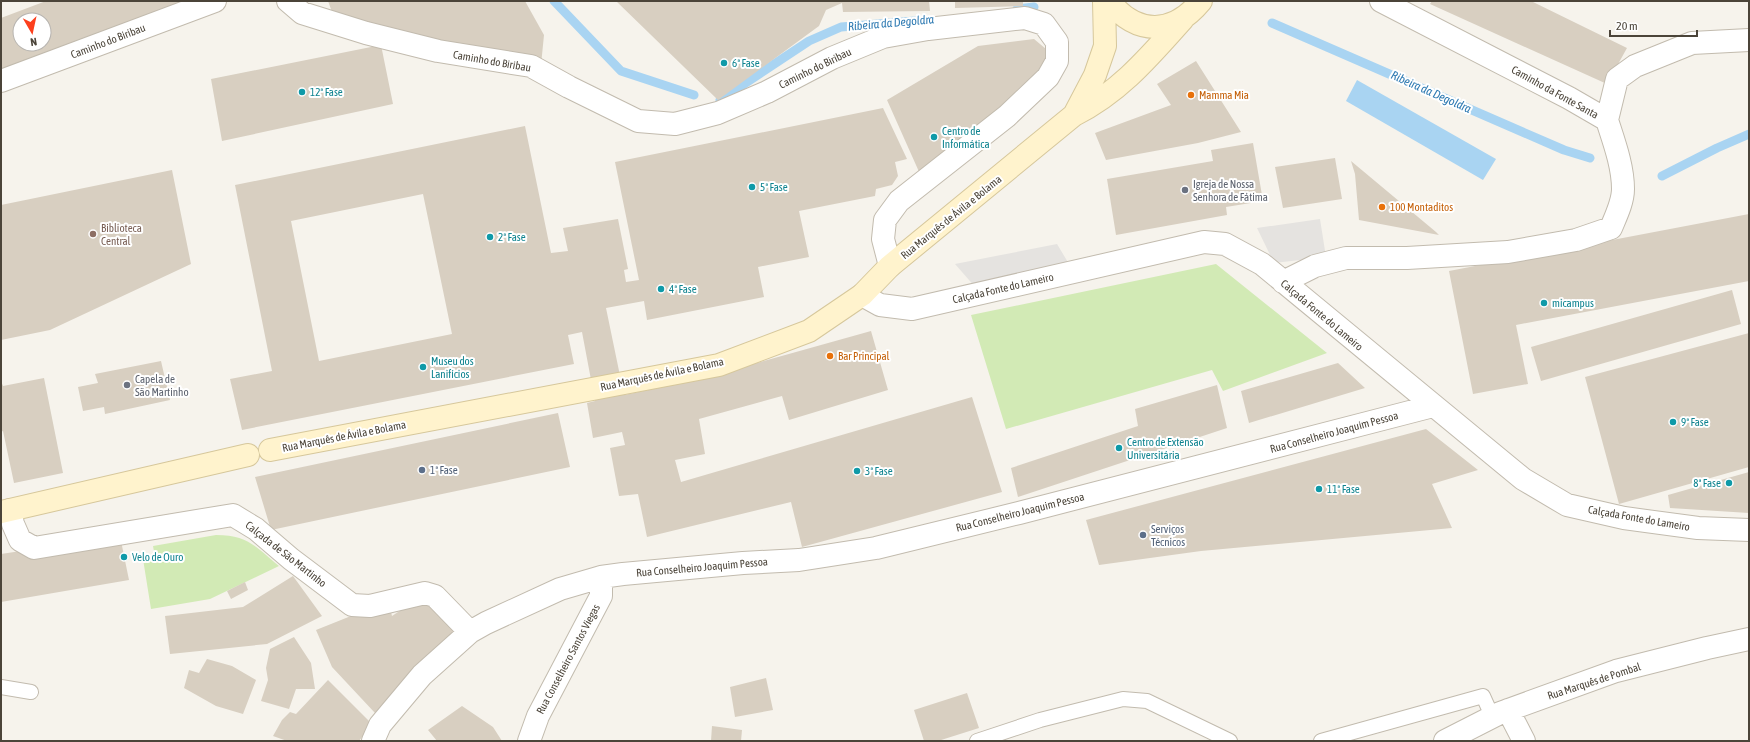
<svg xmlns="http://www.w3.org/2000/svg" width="1750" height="742" font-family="'Asap Condensed',sans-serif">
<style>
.green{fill:#d2eab5}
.parking{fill:#e5e3e0}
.water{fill:#a9d4f2}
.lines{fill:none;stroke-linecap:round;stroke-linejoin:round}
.stream{stroke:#a9d4f2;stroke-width:9}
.building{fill:#d8cfc1;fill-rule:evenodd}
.lane-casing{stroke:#c2bbae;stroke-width:16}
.street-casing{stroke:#c2bbae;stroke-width:24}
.secondary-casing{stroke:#d6c79b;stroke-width:24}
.lane{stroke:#fff;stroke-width:14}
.street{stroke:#fff;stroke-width:22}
.secondary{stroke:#fff3cd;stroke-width:22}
.culture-dot{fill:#0f9aa8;stroke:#fff;stroke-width:1.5}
.food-dot{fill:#e8710a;stroke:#fff;stroke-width:1.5}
.worship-dot{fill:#6b7280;stroke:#fff;stroke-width:1.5}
.education-dot{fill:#8d6e63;stroke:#fff;stroke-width:1.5}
.service-dot{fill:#5c6f8a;stroke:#fff;stroke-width:1.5}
.labels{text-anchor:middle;stroke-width:4;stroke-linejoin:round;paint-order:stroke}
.street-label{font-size:11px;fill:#4b4439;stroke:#fff}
.culture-label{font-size:11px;fill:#0d838f;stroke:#fff;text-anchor:start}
.food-label{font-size:11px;fill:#c56008;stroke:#fff;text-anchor:start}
.worship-label{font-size:11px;fill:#5b616d;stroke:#fff;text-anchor:start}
.education-label{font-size:11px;fill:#785e54;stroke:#fff;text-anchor:start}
.service-label{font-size:11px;fill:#4e5e75;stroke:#fff;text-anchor:start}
.water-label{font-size:12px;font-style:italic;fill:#2e7ab2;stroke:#fff}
</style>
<rect width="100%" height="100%" fill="#f6f3ec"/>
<path class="green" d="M1216,264L1327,353L1223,391L1212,370L1006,429L971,315Z
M216,535C248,535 256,547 279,566L210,599L151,609L143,559L155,557L153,546Z"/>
<path class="parking" d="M1320,219L1326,257L1274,263L1257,228Z
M1057,244L1072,269L976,288L955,264Z"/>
<path class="water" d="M1357,80L1496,159L1483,180L1346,101Z"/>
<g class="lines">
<path class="stream" d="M554,1L621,71L694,95
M1017,9L1034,7
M1272,23L1564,150L1590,158
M720,100L809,41L841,27L915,21
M1662,176L1717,148L1749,134"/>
</g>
<path class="building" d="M46,1H200L1,77V18ZM20,20H44V44H20Z
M328,1H525L544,35L541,65L475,54L332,12Z
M616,1H929L930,11L843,12L842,3L826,10L819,26L718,100Z
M955,1H1023V6L955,8Z
M1432,1H1531L1627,48L1607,84L1430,4Z
M1034,39L1046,49L1050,55L1048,68L920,174L887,100L978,46Z
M381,45L393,104L222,141L211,79Z
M1196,61L1241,132L1198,143L1106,160L1095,133L1171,105L1157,84Z
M883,108L907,159L895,162L898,176L892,185L876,189L875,196L799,211L809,257L758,267L764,297L647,320L644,301L606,308L624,395L692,381L871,331L888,390L789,420L782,396L699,419L705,454L675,460L681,482L972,397L1002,492L802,547L791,502L647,537L638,494L619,496L610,448L625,445L622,432L593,438L587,403L595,401L582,332L568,335L574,364L242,430L230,379L272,371L235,185L525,126L551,253L568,251L563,228L618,219L628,269L624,270L626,282L639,280L615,162ZM423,194L452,334L319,361L291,221Z
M1253,143L1263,201L1226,207L1227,215L1116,235L1107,179L1213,161L1211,150Z
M1335,158L1342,199L1283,208L1275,167Z
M1351,161L1436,232L1439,235L1359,220L1355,174Z
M172,170L191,264L50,330L1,340V205Z
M1749,214V281L1516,325L1528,384L1473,394L1449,271Z
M1732,290L1741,324L1541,381L1531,347Z
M1749,333V467L1619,504L1585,377Z
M161,361L170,400L105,414L104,407L83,411L78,387L98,383L95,374Z
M1338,363L1365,388L1249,423L1241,391Z
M44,378L63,473L14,483L3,431L1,432V381L3,386Z
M1217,385L1227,428L1018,497L1011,468L1138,426L1135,409Z
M558,413L570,467L271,530L255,477Z
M1426,429L1478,470L1432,484L1452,528L1201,551L1099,565L1086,520Z
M1749,472V513L1670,508L1668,495Z
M120,536L129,580L1,602V554Z
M293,576L322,616L267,644L170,654L165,616L243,607Z
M245,582L248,590L231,599L227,591Z
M425,598L458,632L408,677L375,713L332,667L316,630L351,616L352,617L364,616L390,608L392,616L416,600Z
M294,637L311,663L315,689H296L289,709L261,701L268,680L266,668L270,649Z
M207,659L232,666L256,680L243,714L216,706L184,688L189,670L199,673Z
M766,678L773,710L735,717L730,687Z
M328,680L372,724L359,741H287L273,736L282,720L290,712L296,714Z
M967,693L979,728L938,741H924L914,710Z
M462,706L493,727L502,741H437L428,730Z
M712,726L742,730L741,741H711Z"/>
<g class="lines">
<g class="lane-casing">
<path id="lane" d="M1,687L31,692
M977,741L1040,720L1123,699L1147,701L1230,741
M1321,741L1483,696L1492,716"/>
</g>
<g class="street-casing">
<path id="street" d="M288,1L302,13L366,33L438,51L531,66L569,87L638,121L675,124L718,113L767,92L832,58L883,37L928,29L1025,18L1044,24L1057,42V61L1048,77L1007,116L899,201L885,220L883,239L890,266
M1,81L215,1
M1607,120L1617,79L1635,66L1692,43L1749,40
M1283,282L1315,266L1346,258H1407L1508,252L1576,240L1611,228C1616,216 1623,202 1623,189C1623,166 1614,142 1607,120L1569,98L1381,1
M862,295L880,305L912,309L1204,242L1225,244L1262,264L1523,479L1567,505L1624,518L1698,528L1749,530
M10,510L13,524L20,540L34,548L233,515L256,529L291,559L352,605L370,606L425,593L435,596L470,632
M1508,710L1524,741
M373,741L380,725L422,675L470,632L486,623L560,589L601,577L623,574L743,563L799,560L876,548L1019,513L1433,406
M529,741L538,716L601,596V577
M1445,741L1500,713L1616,671L1707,648L1749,639"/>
</g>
<g class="secondary-casing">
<path id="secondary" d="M1109,1C1137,36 1173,35 1201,1
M1074,115L1095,75L1105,46L1104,1
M270,450L719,365L809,331L862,295L890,266L1074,115C1119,93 1150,56 1183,19
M1,512L248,455"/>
</g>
<use href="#lane" class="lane"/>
<use href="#street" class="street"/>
<use href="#secondary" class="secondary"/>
</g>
<g class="culture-dot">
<circle cx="724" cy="63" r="4"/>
<circle cx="302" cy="92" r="4"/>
<circle cx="934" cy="137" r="4"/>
<circle cx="752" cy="187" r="4"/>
<circle cx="490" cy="237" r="4"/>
<circle cx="661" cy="289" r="4"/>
<circle cx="1544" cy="303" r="4"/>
<circle cx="423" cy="367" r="4"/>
<circle cx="1673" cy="422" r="4"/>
<circle cx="1119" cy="448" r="4"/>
<circle cx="857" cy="471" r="4"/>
<circle cx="1729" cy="483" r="4"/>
<circle cx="1319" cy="489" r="4"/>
<circle cx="124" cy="557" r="4"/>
</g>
<g class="food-dot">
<circle cx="1191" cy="95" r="4"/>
<circle cx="1382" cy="207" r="4"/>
<circle cx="830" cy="356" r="4"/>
</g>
<g class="worship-dot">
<circle cx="1185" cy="190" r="4"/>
<circle cx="127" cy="385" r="4"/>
</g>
<circle class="education-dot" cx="93" cy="234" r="4"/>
<g class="service-dot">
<circle cx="422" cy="470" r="4"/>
<circle cx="1143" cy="535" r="4"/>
</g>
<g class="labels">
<g class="street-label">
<text transform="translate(108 41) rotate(-21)" y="4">Caminho do Biribau</text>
<text transform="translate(492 61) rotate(10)" y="4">Caminho do Biribau</text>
<text transform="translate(815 68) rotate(-26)" y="4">Caminho do Biribau</text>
<text transform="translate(1555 92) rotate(29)" y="4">Caminho da Fonte Santa</text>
<text transform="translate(951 217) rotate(-39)" y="4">Rua Marquês de Ávila e Bolama</text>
<text transform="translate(1003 288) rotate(-13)" y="4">Calçada Fonte do Lameiro</text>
<text transform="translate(1322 315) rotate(40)" y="4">Calçada Fonte do Lameiro</text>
<text transform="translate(662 374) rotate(-12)" y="4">Rua Marquês de Ávila e Bolama</text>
<text transform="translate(1334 432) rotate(-15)" y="4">Rua Conselheiro Joaquim Pessoa</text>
<text transform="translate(344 436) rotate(-11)" y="4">Rua Marquês de Ávila e Bolama</text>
<text transform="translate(1020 512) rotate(-14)" y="4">Rua Conselheiro Joaquim Pessoa</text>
<text transform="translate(1639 518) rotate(10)" y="4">Calçada Fonte do Lameiro</text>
<text transform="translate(286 554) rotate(38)" y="4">Calçada de São Martinho</text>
<text transform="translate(702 567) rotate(-5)" y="4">Rua Conselheiro Joaquim Pessoa</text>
<text transform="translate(568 659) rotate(-62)" y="4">Rua Conselheiro Santos Viegas</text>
<text transform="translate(1594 681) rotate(-18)" y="4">Rua Marquês de Pombal</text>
</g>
<g class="culture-label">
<text x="732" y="67">6ª Fase</text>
<text x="310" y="96">12ª Fase</text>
<text x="942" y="135">Centro de<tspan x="942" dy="13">Informática</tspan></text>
<text x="760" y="191">5ª Fase</text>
<text x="498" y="241">2ª Fase</text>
<text x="669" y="293">4ª Fase</text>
<text x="1552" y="307">micampus</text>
<text x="431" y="365">Museu dos<tspan x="431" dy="13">Lanifícios</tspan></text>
<text x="1681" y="426">9ª Fase</text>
<text x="1127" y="446">Centro de Extensão<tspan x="1127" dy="13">Universitária</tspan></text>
<text x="865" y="475">3ª Fase</text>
<text x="1721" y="487" text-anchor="end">8ª Fase</text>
<text x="1327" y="493">11ª Fase</text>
<text x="132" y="561">Velo de Ouro</text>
</g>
<g class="food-label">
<text x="1199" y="99">Mamma Mia</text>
<text x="1390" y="211">100 Montaditos</text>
<text x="838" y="360">Bar Principal</text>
</g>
<g class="worship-label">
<text x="1193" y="188">Igreja de Nossa<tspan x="1193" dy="13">Senhora de Fátima</tspan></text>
<text x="135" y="383">Capela de<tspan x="135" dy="13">São Martinho</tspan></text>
</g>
<g class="education-label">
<text x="101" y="232">Biblioteca<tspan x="101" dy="13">Central</tspan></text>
</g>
<g class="service-label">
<text x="430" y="474">1ª Fase</text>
<text x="1151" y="533">Serviços<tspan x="1151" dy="13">Técnicos</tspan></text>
</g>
<g class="water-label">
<text transform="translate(891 23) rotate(-5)" y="4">Ribeira da Degoldra</text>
<text transform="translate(1431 92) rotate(24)" y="4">Ribeira da Degoldra</text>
</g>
</g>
<rect width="1750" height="742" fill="none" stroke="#4b4439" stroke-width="4"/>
<g transform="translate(32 32) rotate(171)"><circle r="19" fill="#ffffff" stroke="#b7b4b0"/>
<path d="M0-3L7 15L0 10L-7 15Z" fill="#fc3f1d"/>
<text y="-6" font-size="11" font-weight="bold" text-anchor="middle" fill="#4b4439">N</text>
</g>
<path d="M1610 30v6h87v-6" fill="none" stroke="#4b4439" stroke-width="2"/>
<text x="1616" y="30" font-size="12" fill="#4b4439" stroke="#ffffff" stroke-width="3" paint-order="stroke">20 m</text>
</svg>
